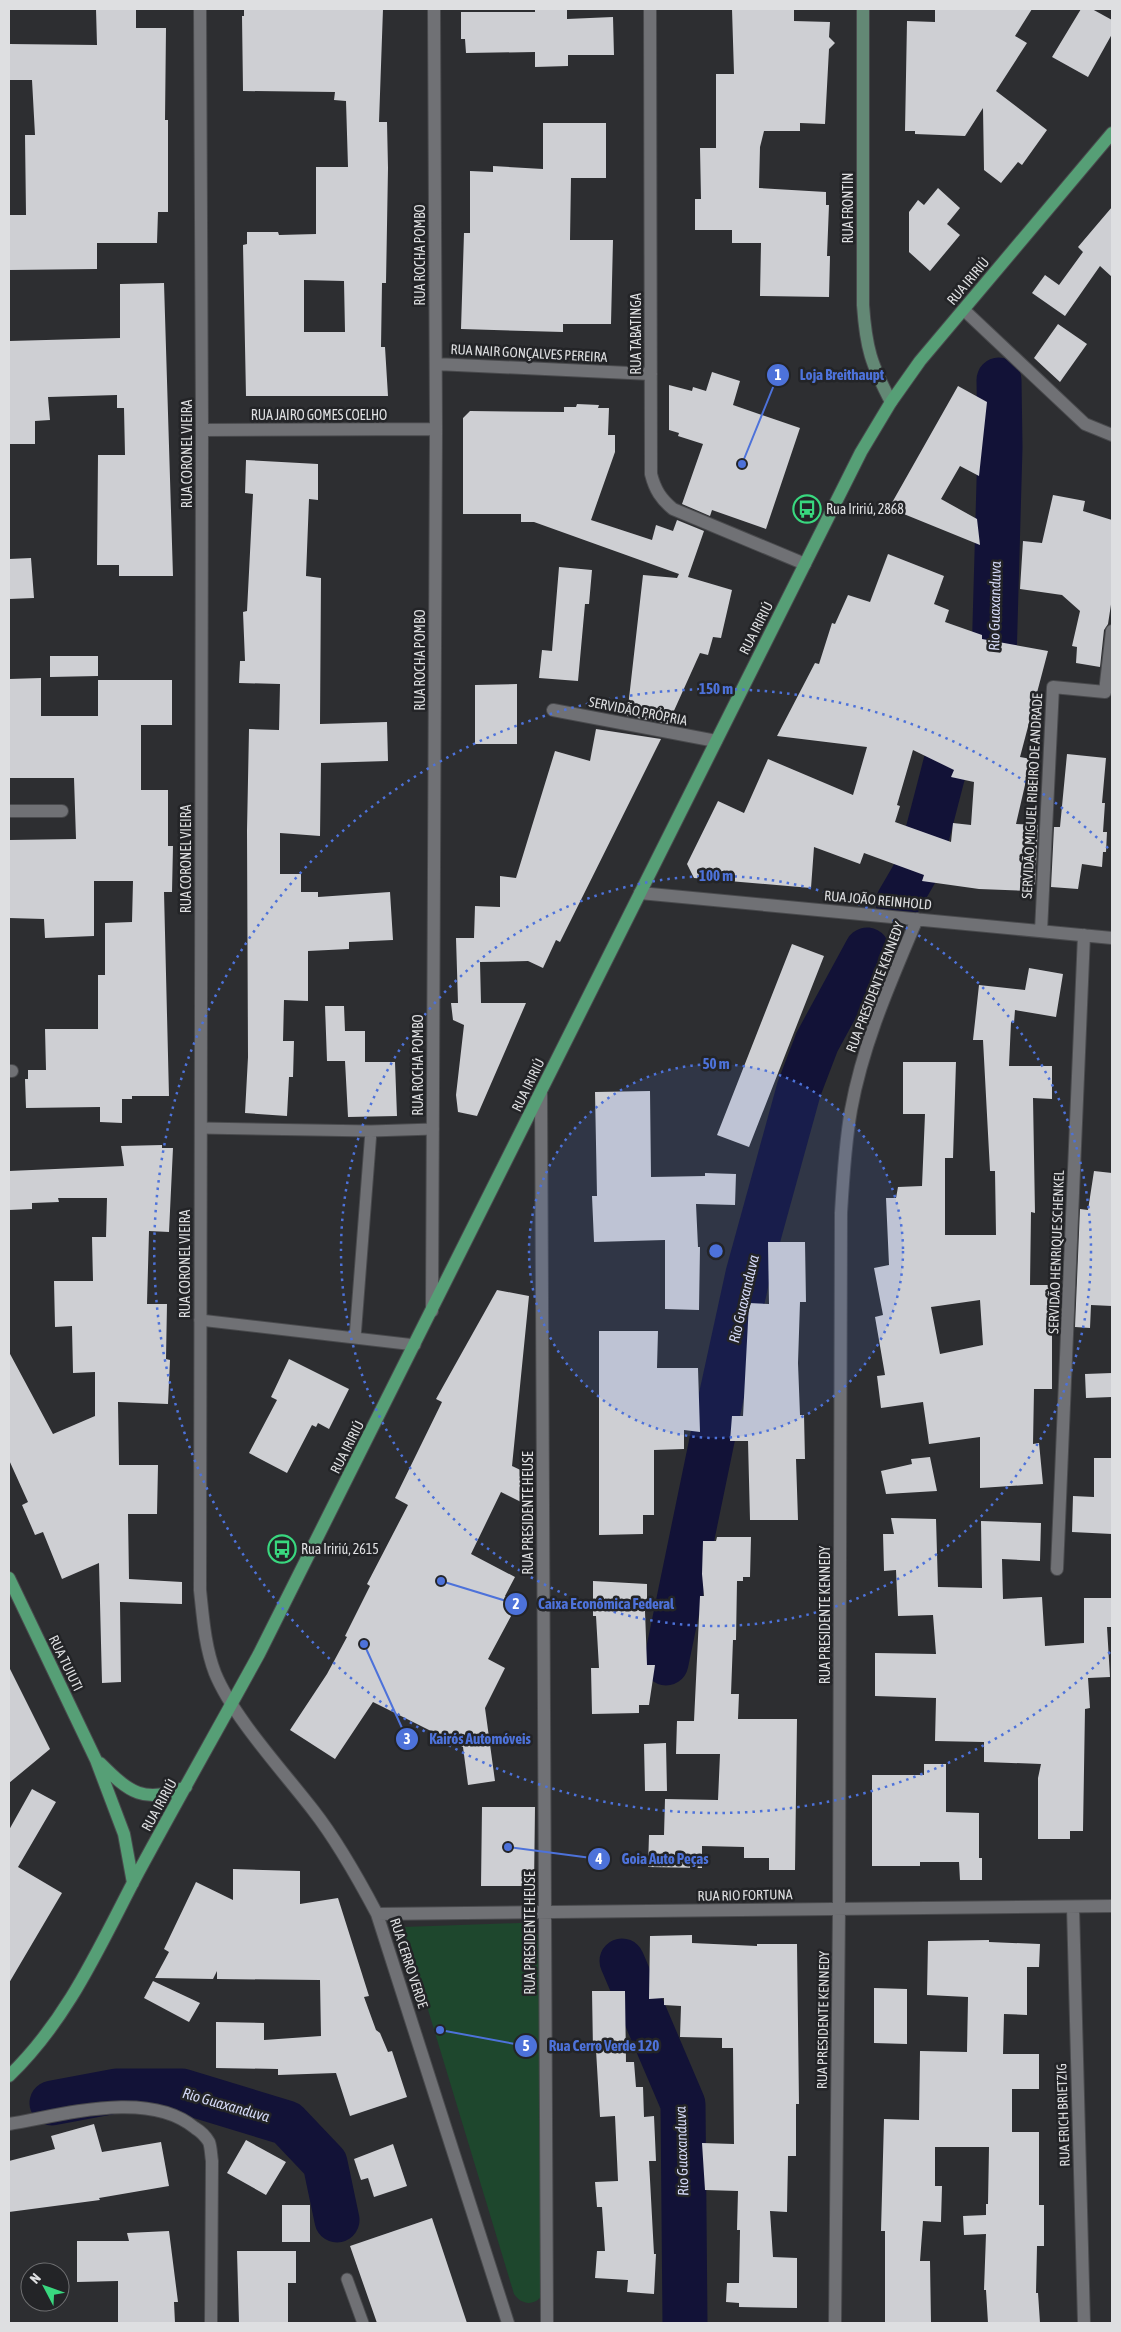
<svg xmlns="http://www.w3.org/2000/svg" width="1121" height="2332" font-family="'Asap Condensed',sans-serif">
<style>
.green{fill:#1e472d}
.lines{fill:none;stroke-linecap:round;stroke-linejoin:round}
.river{stroke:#121237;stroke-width:45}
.building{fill:#cecfd3;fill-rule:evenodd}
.lane-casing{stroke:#494a4d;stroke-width:13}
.street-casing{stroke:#494a4d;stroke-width:14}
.secondary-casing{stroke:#494a4d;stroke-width:14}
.primary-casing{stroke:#494a4d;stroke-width:14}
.lane{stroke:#707175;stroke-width:11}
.street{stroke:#707175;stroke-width:12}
.secondary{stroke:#638875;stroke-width:12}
.primary{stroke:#569f76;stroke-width:12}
.ring{fill:none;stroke:#4d72da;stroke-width:2.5;stroke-dasharray:2.5 5}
.labels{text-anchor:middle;stroke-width:5;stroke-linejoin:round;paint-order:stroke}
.street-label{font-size:14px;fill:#dedfe1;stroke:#232427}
.poi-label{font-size:14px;fill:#dedfe1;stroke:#232427;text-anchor:start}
.water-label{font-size:15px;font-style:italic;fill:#d3d8f5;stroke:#232427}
.centre{fill:#4d72da;stroke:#232427;stroke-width:2.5}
.ring-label{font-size:15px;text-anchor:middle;font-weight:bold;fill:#4d72da;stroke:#232427;stroke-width:5;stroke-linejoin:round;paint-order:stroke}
.leader{fill:none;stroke:#4d72da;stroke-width:2}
.callout-dot{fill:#4d72da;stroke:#232427;stroke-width:2}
.mark-label{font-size:15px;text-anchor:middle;font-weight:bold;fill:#fff}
.callout-label{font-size:15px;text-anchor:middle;font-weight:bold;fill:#4d72da;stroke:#232427;stroke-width:5;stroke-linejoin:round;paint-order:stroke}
</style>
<rect width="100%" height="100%" fill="#2d2e31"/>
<path class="green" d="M520,1923L532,1927L539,1937L544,2293C536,2306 522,2306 514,2294L403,1927Z"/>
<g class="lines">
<path class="river" d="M898,902L919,866L946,762L994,661L1000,447L999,380
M666,1663L717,1416L748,1274L799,1089L817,1042L867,950
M622,1961L683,2104L685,2323
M52,2103L116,2091H182L287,2123L325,2163L337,2220"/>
</g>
<path class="building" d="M96,9H136V28H166L165,120H168V212H158L157,243H97V269L9,270V215H26L25,135H35L32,80H9V44L97,45Z
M244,9H383L379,122H387L388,168L386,283H382L381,347H385L388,396H246L243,245L247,244V232H278L279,235L316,234V167H348L346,101L334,100L335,92L243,91L242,16H244ZM304,280L344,281L345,332H304Z
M535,9H567V19L613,17L614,55H568V66L535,67V52L466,53L465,39H461V12H535Z
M732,9H794V21L830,22L829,37L835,43L829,49L825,124L800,123V131H764L760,147L759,188L826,192V205H829L827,256H830L829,297L760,296L761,243H732V230H695V199H701L700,148H716V74H734Z
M935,9H1032L1015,36L1027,43L996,91L1047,130L1022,165L1018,162L1001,183L984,170L983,108L965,136L915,134V131H905L907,21L935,22Z
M1081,9H1092L1112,20V34L1088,77L1052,57Z
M543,123H606V178H571L570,240H613L611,324H563V332L461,329L464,233H470V171L493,172V166L543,169Z
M938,188L960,208L947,224L960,235L930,271L909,252V212L918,200L924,205Z
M1112,207V277L1100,266L1065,316L1032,293L1045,275L1059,285L1083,252L1078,247Z
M164,283L173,576H119V565H97L98,455H125L124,408H117V395L48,397L50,420L35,421V444H9V341L120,338V284Z
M1058,324L1087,344L1060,382L1034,358Z
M712,372L740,381L733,405L800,428L766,529L712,510L710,516L682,504L703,444L678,436L679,433L669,430V385L692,391L693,387L706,391Z
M958,386L987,402L979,476L960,466L941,499L977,519L980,545L889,508Z
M577,404L599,405L598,408H609L608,435H615V452L591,520L652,540L656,525L673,531L677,520L704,531L688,577L732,590L721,638L713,637L708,655L700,653L668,724L627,716L643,575L677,578L679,574L534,522H521V514H463V418L470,411L564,412V407H576Z
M246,460L318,464V500L309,499L306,576L321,578L320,724L387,722L388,761L321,763L320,836L280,833V874H301V892H318V897L390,892L393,940L349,942V949L308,951V1001L284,1000L283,1041H294L293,1077H289L287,1116L245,1113L248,1057L247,831L249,729L279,730L280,684L239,683L240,661H245L243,612L247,611L253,494L245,493Z
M1053,495L1085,501L1083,511L1112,520V598L1108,624L1104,630L1100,667L1076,663L1077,647L1072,646L1080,611L1062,595L1020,589L1023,541L1042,543Z
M888,554L944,576L934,604L949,610L945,622L982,635V639L1048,651L1020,757L1031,759L1016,824L1038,825L1035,885H1030L1029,891L979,889L922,881L924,875L864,853L860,864L814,847L811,888L694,878L687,864L718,801L744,813L768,759L853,795L867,747L777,736L815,663L819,664L832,623L835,624L848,595L870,602ZM913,750L954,770L951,777L974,782L971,825L953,823L951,842L895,822L900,806L897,805Z
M31,558L34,598L9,599V559Z
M559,567L592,570L589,604H585L578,681L539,678L542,650L552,651Z
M50,656H98V676L50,677Z
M41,678V716H98V680H172V725H141V790H168V846H173L172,892H164L169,1096H132V1099H122V1123L100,1122V1107L26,1108L25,1079H28V1070H46L45,1029H98V975H105V923L132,922L133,881H94V936L45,938L44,919L9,918V840L76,839L74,778H9V679Z
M517,684V744H475V685Z
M596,729L661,739L560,942L556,940L543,968L528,961L480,962L481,1003H526L477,1116L458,1112L456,1095L464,1025L453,1020L451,1003H458L456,938H474L475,906L500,907V876L516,878L555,751L590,761Z
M1067,754L1106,758L1102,803H1105L1103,832H1107L1106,852H1103L1102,867L1082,864L1078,889L1051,887L1054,827H1060Z
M792,944L824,956L749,1147L717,1135Z
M1029,968L1063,974L1056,1017L1015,1010L1014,1023L1011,1022L1009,1066H1052V1099L1033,1098L1035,1213L1031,1212L1030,1285H1061L1059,1327H1052V1389H1034L1033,1444L1039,1443L1043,1484L980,1488V1437L929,1444L923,1402L881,1408L877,1376L885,1375L875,1317L883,1315L874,1268L889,1265L886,1198H896L898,1187L922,1186L925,1114H903V1062H956L953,1158H945V1235H996L995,1171H990L983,1040H973L979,985L1025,990ZM980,1300L983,1345L940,1354L931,1307Z
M325,1006H344L345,1031H365V1062H395L397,1116L348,1117L345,1061H327Z
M650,1091L651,1177L705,1176V1173L736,1174L735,1205L696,1204L698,1247H700L699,1310L665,1309V1240L594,1242L592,1196H597L595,1092Z
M162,1145V1148H173L169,1232L149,1231L147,1304H167L166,1359L170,1360L168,1404L118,1402L119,1465H158L157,1514H128L129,1579L182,1582V1604L120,1602L121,1682L102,1683L99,1563L62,1579L43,1532L35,1535L22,1505L28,1502L9,1460V1352L53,1434L95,1416V1372L73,1373L72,1326L55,1327L54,1281H93L92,1237H106L107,1198H58L59,1202L32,1203V1209L9,1210V1171L124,1166L121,1146Z
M1094,1171L1112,1173V1306L1091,1305L1090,1328L1075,1327L1080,1209L1088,1210Z
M768,1242H805L806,1302H800L798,1363L800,1415H804L805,1459H796L798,1520H750L748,1441H730L732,1416H743L749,1303L769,1304Z
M497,1290L529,1296L512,1466L531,1475V1507L501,1492L471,1554L515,1577L505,1596L518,1603L488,1659L505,1668L485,1708L495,1781L468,1785L463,1747L373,1702L335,1759L290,1730L327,1674L347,1637L345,1636L370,1586L367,1584L408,1505L395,1498L442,1402L436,1399Z
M599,1331H658L657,1368H698L700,1432L684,1430V1449L654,1450V1515H643V1534L599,1535Z
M289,1359L349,1389L329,1429L318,1423L316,1427L312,1425L287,1473L249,1453L277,1400L271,1397Z
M1112,1373V1397L1086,1398L1085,1374Z
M930,1457L937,1491L886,1494L881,1471L912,1464L911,1459Z
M1094,1458H1112V1534L1072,1532L1073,1496L1094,1497Z
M891,1518L936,1519L938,1587L982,1588L981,1521L1041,1523L1040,1561L1002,1559L1003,1599L1042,1597L1045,1646L1084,1643V1598H1112V1627H1107L1110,1677L1088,1678L1090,1708L1085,1709L1083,1831H1070V1839H1038V1778L1041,1764L984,1762V1742L935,1741L936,1698L875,1696V1653L936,1654L933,1615L898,1616L896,1570L884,1571L883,1534H894Z
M717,1537H751L750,1577H743V1581H737L736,1640H733L731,1694H739L738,1719H797L795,1870H769V1858H744V1847L702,1846V1868L648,1867L649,1835H664L665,1799L718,1800L720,1754H676L677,1721H694L700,1596H704L702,1574L703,1541H716Z
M593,1581L647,1584V1611H645L647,1665H655L649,1705H639V1713L592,1714L591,1668H599L596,1616H593Z
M9,1667L50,1749L9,1783Z
M666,1743L667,1791H645L644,1744Z
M924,1764H946V1812L979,1813V1858H982V1880H960L959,1862H920V1866H872V1775H924Z
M32,1789L56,1802L18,1867L62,1893L9,1983V1830Z
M482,1807H535L534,1886H481Z
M233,1869L300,1871V1904L338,1898L369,1996L364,1997L376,2030L380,2033L388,2052L392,2051L407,2097L350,2116L336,2073L278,2075V2069L216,2068V2022L264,2023V2040L321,2036L320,1980L217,1979V1971L213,1979L155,1978L169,1952L164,1949L196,1882L233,1900Z
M692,1935V1943L757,1946V1944H797L799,2104H796V2156H788L787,2212L770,2211L773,2257L797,2258V2308L739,2307V2303L726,2302L727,2283H739L740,2230H737L738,2191L705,2190L702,2143L734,2144L733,2048H722V2038L680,2037L681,2006L664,2005V1998L649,1999L650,1936Z
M989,1940V1942L1040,1944L1039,1967H1027V2015L1004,2014L1003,2054H1039V2089H1012V2132H1039V2205H1044V2246H1037L1036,2293H1038L1040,2323H988L986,2290H984L986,2234L964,2235L963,2216L986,2215V2204H988L989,2147H935V2186H942L941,2222L923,2221L920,2261H930L931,2323H885V2231H881L884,2119L919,2120L920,2051L967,2052L968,1997L927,1995L928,1941Z
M153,1981L200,2003L189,2022L144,1998Z
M874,1988L907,1989V2044L874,2043Z
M592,1991H625L626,2062H634L636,2087H643L644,2117L654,2116L656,2161H649L654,2254H656L654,2294L627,2292L628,2280L595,2278L597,2251H605L602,2207H597L595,2182L618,2181L615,2116L600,2117L596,2050H593Z
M94,2124L102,2152L161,2142L169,2186L99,2198L100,2200L9,2212V2161L55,2149L51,2136Z
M246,2140L286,2162L266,2195L227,2173Z
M393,2144L407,2186L374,2197L368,2178L361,2180L354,2159Z
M282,2205H310V2242H282Z
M432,2218L467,2323H377L350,2246Z
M169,2231L178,2302H174L175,2323H118V2281L77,2282V2241H129L127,2233Z
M237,2251H296V2283H288V2323H239Z"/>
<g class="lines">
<g class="lane-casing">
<path id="lane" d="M201,1128L371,1131L433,1129
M200,1320L415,1345
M355,1338L371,1131
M347,2279L363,2323"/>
</g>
<g class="street-casing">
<path id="street" d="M200,9L202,430L200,1590C203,1618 205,1647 215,1673C233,1717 283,1771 313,1810C338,1842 358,1878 377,1914L508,2323
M650,9L651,474C655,490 661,499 673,509L805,564
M964,310L1085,424L1112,435
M436,364L651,374
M202,430L436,429
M553,710L716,741
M9,811H62
M640,893L1112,938
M1041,931L1053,687L1105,692L1112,631
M9,1071H12
M541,1092L547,2323
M432,1311L436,429L434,9
M1057,1569L1084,935
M1073,1907L1084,2323
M377,1914L1112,1906
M9,2124C63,2115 149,2089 195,2128C200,2131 206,2137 209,2142C211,2147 211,2155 212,2161L211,2323
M835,2323L839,1909L841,1213C843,1179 845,1144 851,1110C863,1043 891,981 917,919"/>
</g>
<g class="secondary-casing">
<path id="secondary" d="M863,9V305C866,348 871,364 891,402"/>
</g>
<g class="primary-casing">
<path id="primary" d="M9,1578L96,1760L124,1834L133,1883
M100,1763C129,1792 144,1805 186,1787
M9,2076C69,2018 100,1945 138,1873C178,1799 219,1727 259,1654L861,452L891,402L920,361L1112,133"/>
</g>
<use href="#lane" class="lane"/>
<use href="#street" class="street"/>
<use href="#secondary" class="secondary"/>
<use href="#primary" class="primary"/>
</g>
<circle cx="716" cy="1251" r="187" fill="#4d72da" fill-opacity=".12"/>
<g class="ring">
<circle cx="716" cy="1251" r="187"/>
<circle cx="716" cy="1251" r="375"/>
<path d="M1110 1652A562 562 0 1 1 1110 850"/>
</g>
<defs>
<g id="bus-ring" transform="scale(1.4375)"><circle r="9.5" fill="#232427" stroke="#39d87f" stroke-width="1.5"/><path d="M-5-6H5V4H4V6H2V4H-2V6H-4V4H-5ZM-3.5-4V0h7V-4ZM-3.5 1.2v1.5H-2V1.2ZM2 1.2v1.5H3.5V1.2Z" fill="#39d87f"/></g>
</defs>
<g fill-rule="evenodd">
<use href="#bus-ring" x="807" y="509"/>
<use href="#bus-ring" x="282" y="1549"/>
</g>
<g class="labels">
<g class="street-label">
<text transform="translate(848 208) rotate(-90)" y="5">RUA FRONTIN</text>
<text transform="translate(420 255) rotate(-90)" y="5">RUA ROCHA POMBO</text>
<text transform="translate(968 281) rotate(-50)" y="5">RUA IRIRIÚ</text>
<text transform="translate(636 334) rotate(-90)" y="5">RUA TABATINGA</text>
<text transform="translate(529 353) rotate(3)" y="5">RUA NAIR GONÇALVES PEREIRA</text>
<text x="319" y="420">RUA JAIRO GOMES COELHO</text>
<text transform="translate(187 454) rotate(-90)" y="5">RUA CORONEL VIEIRA</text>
<text transform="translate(756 628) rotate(-63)" y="5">RUA IRIRIÚ</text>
<text transform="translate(420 660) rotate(-90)" y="5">RUA ROCHA POMBO</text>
<text transform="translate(638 711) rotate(11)" y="5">SERVIDÃO PRÓPRIA</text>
<text transform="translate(1032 796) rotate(-87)" y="5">SERVIDÃO MIGUEL RIBEIRO DE ANDRADE</text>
<text transform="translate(186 859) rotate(-90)" y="5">RUA CORONEL VIEIRA</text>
<text transform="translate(878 900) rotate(5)" y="5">RUA JOÃO REINHOLD</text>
<text transform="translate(875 987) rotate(-69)" y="5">RUA PRESIDENTE KENNEDY</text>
<text transform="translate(418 1065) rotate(-90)" y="5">RUA ROCHA POMBO</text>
<text transform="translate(528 1085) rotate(-64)" y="5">RUA IRIRIÚ</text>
<text transform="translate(1056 1252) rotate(-88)" y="5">SERVIDÃO HENRIQUE SCHENKEL</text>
<text transform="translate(185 1264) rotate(-90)" y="5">RUA CORONEL VIEIRA</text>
<text transform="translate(347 1447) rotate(-63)" y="5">RUA IRIRIÚ</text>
<text transform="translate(528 1513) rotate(-90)" y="5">RUA PRESIDENTE HEUSE</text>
<text transform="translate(825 1615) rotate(-90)" y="5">RUA PRESIDENTE KENNEDY</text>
<text transform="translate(66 1663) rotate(64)" y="5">RUA TUIUTI</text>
<text transform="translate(159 1805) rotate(-61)" y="5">RUA IRIRIÚ</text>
<text transform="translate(745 1895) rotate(-1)" y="5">RUA RIO FORTUNA</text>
<text transform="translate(530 1933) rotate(-90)" y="5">RUA PRESIDENTE HEUSE</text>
<text transform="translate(409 1963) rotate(72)" y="5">RUA CERRO VERDE</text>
<text transform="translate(823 2020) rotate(-89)" y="5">RUA PRESIDENTE KENNEDY</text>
<text transform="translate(1063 2115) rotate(-92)" y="5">RUA ERICH BRIETZIG</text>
</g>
<g class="poi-label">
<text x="826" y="514">Rua Iririú, 2868</text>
<text x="301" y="1554">Rua Iririú, 2615</text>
</g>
<g class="water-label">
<text transform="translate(995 606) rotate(-89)" y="5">Rio Guaxanduva</text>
<text transform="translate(744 1299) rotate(-77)" y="5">Rio Guaxanduva</text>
<text transform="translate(226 2105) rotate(16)" y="5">Rio Guaxanduva</text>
<text transform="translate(682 2151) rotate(-92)" y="5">Rio Guaxanduva</text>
</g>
</g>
<circle cx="716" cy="1251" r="8" class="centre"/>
<g class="ring-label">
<text x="716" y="694">150 m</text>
<text x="716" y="881">100 m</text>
<text x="716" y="1069">50 m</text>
</g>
<path class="leader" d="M742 464L778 375M441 1581L516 1604M364 1644L407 1739M508 1847L599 1859M440 2030L526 2046"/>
<g class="callout-dot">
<circle cx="742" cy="464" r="5"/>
<circle cx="441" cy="1581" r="5"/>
<circle cx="364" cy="1644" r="5"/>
<circle cx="508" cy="1847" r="5"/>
<circle cx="440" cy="2030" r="5"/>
<circle cx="778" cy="375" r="12"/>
<circle cx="516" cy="1604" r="12"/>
<circle cx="407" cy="1739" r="12"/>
<circle cx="599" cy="1859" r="12"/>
<circle cx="526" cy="2046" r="12"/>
</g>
<g class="mark-label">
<text x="778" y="380">1</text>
<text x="516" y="1609">2</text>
<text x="407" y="1744">3</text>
<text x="599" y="1864">4</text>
<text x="526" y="2051">5</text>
</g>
<g class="callout-label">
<text x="842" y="380">Loja Breithaupt</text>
<text x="606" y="1609">Caixa Econômica Federal</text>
<text x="480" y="1744">Kairós Automóveis</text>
<text x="665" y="1864">Goia Auto Peças</text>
<text x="604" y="2051">Rua Cerro Verde 120</text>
</g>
<rect width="1121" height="2332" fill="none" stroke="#dedfe1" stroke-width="20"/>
<g transform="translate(45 2287) rotate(311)"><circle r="24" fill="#232427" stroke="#6e6f71"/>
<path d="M0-4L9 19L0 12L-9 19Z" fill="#39d87f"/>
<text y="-8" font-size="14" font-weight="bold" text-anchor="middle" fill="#dedfe1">N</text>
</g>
</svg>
